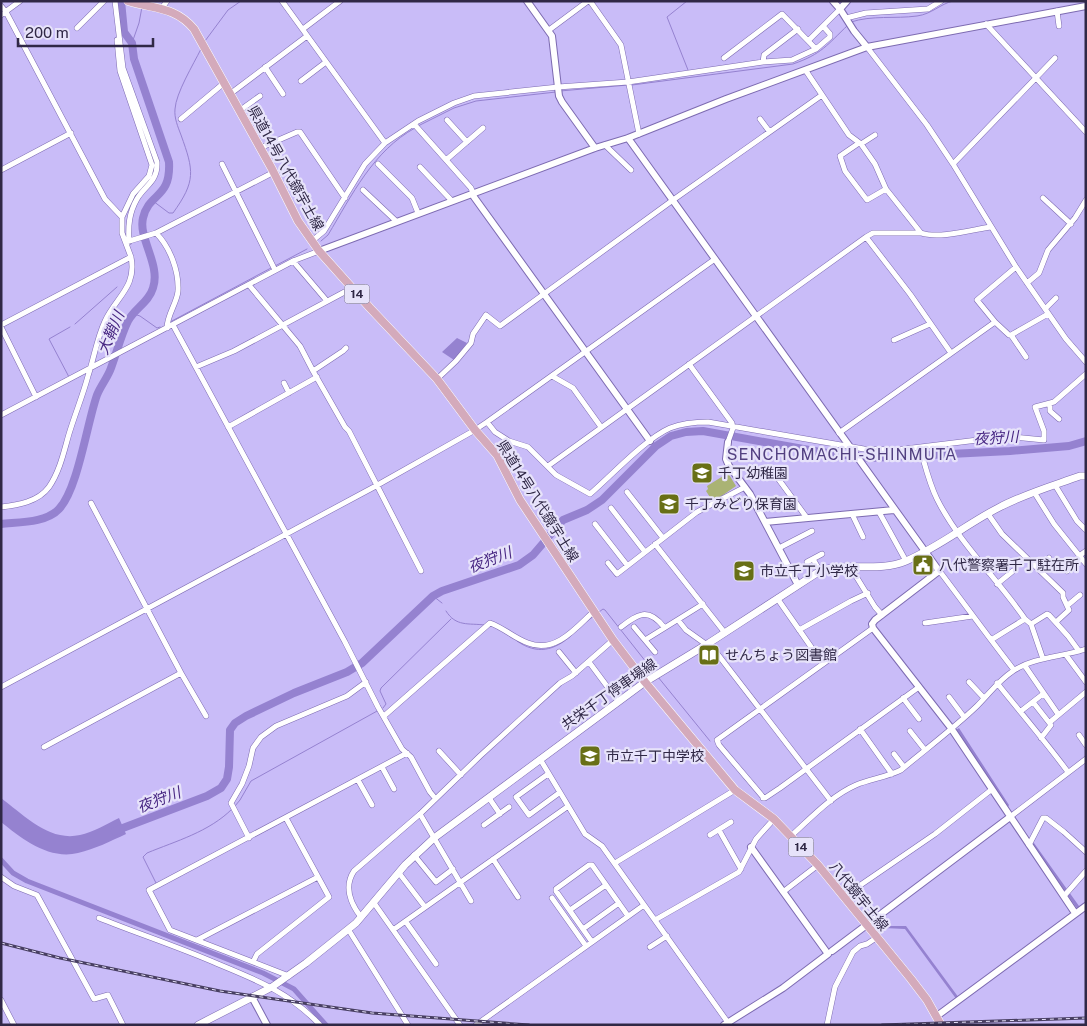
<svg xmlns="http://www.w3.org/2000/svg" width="1087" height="1026" font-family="'Public Sans','Noto Sans JP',sans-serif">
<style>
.green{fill:#aab374}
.water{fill:#9582d0}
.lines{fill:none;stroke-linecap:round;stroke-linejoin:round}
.stream{stroke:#9582d0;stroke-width:1}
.canal{stroke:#9582d0;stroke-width:5}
.river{stroke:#9582d0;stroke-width:8}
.minor-casing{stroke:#7d6bb1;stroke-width:6}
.tertiary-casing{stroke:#7d6bb1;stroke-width:8}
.secondary-casing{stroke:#7d6bb1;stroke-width:8}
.primary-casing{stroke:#fff;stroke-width:9}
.minor{stroke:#fff;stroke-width:5}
.tertiary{stroke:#fff;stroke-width:6}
.secondary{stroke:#fff;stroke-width:7}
.primary{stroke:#d4aabb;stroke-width:8}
.rail-casing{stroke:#483f62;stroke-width:3}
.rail{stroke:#e7e3fa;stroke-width:1;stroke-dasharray:4;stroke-linecap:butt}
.labels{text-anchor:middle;stroke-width:4.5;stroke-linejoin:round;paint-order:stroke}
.shield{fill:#e7e3fa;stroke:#67607c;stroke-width:1}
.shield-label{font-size:12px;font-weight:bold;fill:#302846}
.street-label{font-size:14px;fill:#302846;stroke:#e7e3fa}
.poi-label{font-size:14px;fill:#302846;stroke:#e7e3fa;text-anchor:start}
.water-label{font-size:15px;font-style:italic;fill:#482783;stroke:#e7e3fa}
.quarter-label{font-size:16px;letter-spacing:1px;fill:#524081;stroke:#e7e3fa}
</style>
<rect width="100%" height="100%" fill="#c9bcf8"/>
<path class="green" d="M728,473L736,486L713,502L706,491L708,489L707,486Z"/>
<path class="water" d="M457,338L467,343L454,360L442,352Z
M959,728L1009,805L1008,807L956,730Z
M1,798C24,815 49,842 80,835C93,832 107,824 119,818L126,834C111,841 95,849 78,853C49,860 22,839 1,822Z
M1034,843L1079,906L1086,901V904L1078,910L1032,844Z
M884,926H906L959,998L957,1000L905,929L884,928Z"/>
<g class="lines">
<path class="stream" d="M687,1L667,17L688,70
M851,22C872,15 895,19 917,16C932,14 940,4 953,1
M205,41L228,10L241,1
M132,43L139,23L142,7
M632,85L793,64C822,54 827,45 848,25
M560,91L628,85
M418,126L454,108L476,101L556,92
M153,201L169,213H173C196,181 194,171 181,135C178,127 174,118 175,109C176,93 193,65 201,49
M321,241L328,235C352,195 373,151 415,128
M275,266L307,249
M134,314L140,316L157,328L160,327
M170,322L271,268
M75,324L117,287
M69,377L49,339L70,327
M433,596L442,603
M446,611C456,627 468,623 485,625
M599,612L603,609L605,610L654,672
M586,622L594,616
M517,641C537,655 554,651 572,635
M658,677L710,741
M383,708L386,704L380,691L381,688L451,619
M235,806L240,800L251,781L379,710
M156,883L143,857L147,853C176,841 209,832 232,809"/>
<path class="canal" d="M1,860L13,873L27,881L263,973L294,989L326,1025"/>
<path class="river" d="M1,524C19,522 46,523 59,509C78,489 87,423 97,395C101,385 108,377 111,368C117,352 121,335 128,321C134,309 149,302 153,288C161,265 138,238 143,218C149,192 171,199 169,162L134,59L132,43L124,32L121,1
M115,831L207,796L221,788L227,779L229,767L230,730L235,723L246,716L294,693L347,672L362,663L433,596L442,591L519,565L533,555L563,520L587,510L602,500L656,446L671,436L686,432L703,431L820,452L870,458L1010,451L1069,446L1086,441"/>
<g class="minor-casing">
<path id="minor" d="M115,1L123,68L157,162C158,182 145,185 137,199C129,213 128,226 129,242
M282,1L385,143
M590,1L621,45L639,134
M1,6L6,12L105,199L122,217V233L131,257L1,325
M162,8L167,1
M1057,11L1059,26
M1,15L20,1
M846,18L866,13L928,9L941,1
M986,24L1086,132
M77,28L104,1
M303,29L340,1
M549,30L588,1
M117,40L120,71L152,165L149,176L133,194L122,217
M809,40L823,26
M867,47L927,125L953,164L1016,267L1066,339L1086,362
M724,58L782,14L816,49
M763,62L764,55L798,29
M265,67L283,94
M806,71L849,135L861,144L875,164L886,189L921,233C939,239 971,230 990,227
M301,81L326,62
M230,94L307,36
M239,111L260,96
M181,119L224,83
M760,119L769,131
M447,120L467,142
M414,124L471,188L473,193
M859,143L840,156L845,171L867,200L886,189
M861,144L875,135
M605,145L631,170
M260,148L297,132H300L345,198
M446,160L483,128
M222,164L275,270
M378,164L412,198L418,213
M953,164L1055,58
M420,167L452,201
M1,170L71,133
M363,190L396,221
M1043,198L1071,224
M156,233C170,247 179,271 178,291C177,303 167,315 167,328
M866,237L910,294L951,353
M312,241L324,231L365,164L385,143L418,121L454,103L474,96L558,87L628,82L763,62L792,60L816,49L830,37V34L823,26L840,9
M126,242L156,233L274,172
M293,261L327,301
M1027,283L1039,273L1048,250L1075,218L1086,200
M249,285L300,346L313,371
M1045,309L1056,298
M995,322L977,300L1016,267
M173,325L345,642L378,707L402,749L411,757L430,792L435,798
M1,327L36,397
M1011,335L1026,357
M894,340L930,324
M346,348L343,351L313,371L345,427L349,431L421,571
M689,364L732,423L733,428L728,442
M196,367L234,351L352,288
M552,376L573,388L601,427
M437,379L456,361L471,343L473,334L486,315L500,326L673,200L822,95
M284,383L289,393
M1050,403V411L1059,419
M1,415L293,261L319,251
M487,422L715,259
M228,427L317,377
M839,433L995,322L1009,335H1011L1048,314
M920,448C925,465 929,483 937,499C959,543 997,578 1025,619L1031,624L1043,659
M548,466L866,237L873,233H921
M774,473L807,518
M1055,485L1077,521L1086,530
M627,492L663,538
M1034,492L1054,524L1086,564
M91,503L181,673L206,716
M1,507C18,505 38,502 49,487C60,471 64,451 69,434C75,414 83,395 88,376C94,358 97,338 105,321C116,297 137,287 131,257
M611,508L645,552
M879,512L906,561
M852,514L863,537
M988,514L1002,534L1063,593V597L1069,610L1056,622
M595,524L627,565
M655,544L725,633
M779,548L812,531
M1079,556L1086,551
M813,559L820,571
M807,562L822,554
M608,563L617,574L697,512L745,487
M852,567L854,573L875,607L882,615
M1038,569L1049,558
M1067,571L1081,559
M938,572L941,573C966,606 989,638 1014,670
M989,573L999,565
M997,584L1013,571
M777,598L823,664
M1068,605L1080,595
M678,620L686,630L707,645
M925,623L973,616
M1031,624L1047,614L1049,615L1068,636L1079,651
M621,627C638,614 648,607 664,627
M634,627L655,652
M799,630L851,601L868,593
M645,640L703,604
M991,640L1025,619
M709,643L831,801
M559,652L576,673
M1066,655L1086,682
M589,662L618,701
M1025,666L1058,714
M969,682L984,698
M997,683C1021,713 1045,741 1068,772
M1,687L374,487L475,430L487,422L495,432L509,441L528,447L556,475L590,494C611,476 645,439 670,428C683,423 695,422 708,422L864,449L896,450L994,438L1013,437L1044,440V431L1035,407L1054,402L1086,374
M949,697L964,717
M903,698L919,719
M1033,702L1051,725L1041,738
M1021,711L1043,694
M384,716L490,623C504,628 514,638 528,643C555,654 576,628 594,611
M1050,722L1086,692
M860,729L892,774
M910,731L925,750
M1079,735L1086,745
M44,747L181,673
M439,751L461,775
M894,754L904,767
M540,759L585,834L602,846L729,1024
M382,767L394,789
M548,774L516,797L529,815L559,793
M358,780L372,805
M763,797L719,745L717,740L873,628
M489,798L500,814
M763,798H765L780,788L919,687
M420,814L471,901
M1010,817L1086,759
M286,818L329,897L257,954L253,962L289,976
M484,825L509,807
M719,830L741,869
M710,835L731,822
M791,836C811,818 831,796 856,785C871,779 887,777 901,770C926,749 953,729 977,706C989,694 998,681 1013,671C1034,657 1062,657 1086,649
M249,838L231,803L242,784L249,766L253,748L261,737L276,726L347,696L366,682
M1029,845L1043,818H1046L1064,832L1086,852
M414,855L436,882L453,869
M493,859L518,897
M615,863L735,790
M399,873L425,907
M1,877L14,886L37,895L94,999L108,995L123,1025
M783,892L818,865
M1064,896L1086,871
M843,897L935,834L991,790
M552,898L586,946
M374,903L460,1025
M570,910L606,885
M361,917C350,903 344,886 354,871L420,814L480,756L560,683L572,676L613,640
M99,918C139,934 179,947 218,964C257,980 290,993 320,1025
M655,920L739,872L756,839L774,819
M406,922L436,964
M348,929L408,1025
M583,929L619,903
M393,930L567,807
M197,940L318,877
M592,942L556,891V889L589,865H592L628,916
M650,947L667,936
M253,962L170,930L149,890L407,753
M1,1000L14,1025
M476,1025L644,905
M827,1025L835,987L853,952L860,946L867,944L876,938"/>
</g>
<g class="tertiary-casing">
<path id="tertiary" d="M527,1L552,36L559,96L562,102L595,148
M833,1L840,9L854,31L867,47
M840,9L847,1
M628,138L937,568L938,572L935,574L875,620L872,624L873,628L951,728L1075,913
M473,193L474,197L650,441
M319,251L595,148L628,138L726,99L867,47L1086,6
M728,442L726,459L729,466L750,494L798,585
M765,522L894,510
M832,951L1010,817
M252,997L267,1025
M937,1016L1086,906
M724,1025L783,988L828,954L751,847"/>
</g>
<g class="secondary-casing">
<path id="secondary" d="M198,1025L272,987L306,963L356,923L405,865L434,838L645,682L709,643L820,571C848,561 878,573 906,561C939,547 967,524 998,508C1024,494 1052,486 1080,476H1086"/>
</g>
<g class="primary-casing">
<path id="primary" d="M128,1C153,9 175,6 194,29L272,169L298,221L319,251L370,308L437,379L475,430L497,455L520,500L613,640L645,682L735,790L774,819L818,865L911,979L927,1000L941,1025"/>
</g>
<use href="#minor" class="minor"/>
<use href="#tertiary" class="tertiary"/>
<use href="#secondary" class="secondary"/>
<use href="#primary" class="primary"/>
<g class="rail-casing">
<path id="rail" d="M1,943L60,958L220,991L372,1013L529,1025
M882,1025L1086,1018"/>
</g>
<use href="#rail" class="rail"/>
</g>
<defs>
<g id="school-square" transform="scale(1.125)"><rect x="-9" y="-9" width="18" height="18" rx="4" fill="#686f16" stroke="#e7e3fa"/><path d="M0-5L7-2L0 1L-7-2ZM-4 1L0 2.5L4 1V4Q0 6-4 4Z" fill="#fff"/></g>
<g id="civic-square" transform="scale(1.125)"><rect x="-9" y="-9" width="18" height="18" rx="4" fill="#686f16" stroke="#e7e3fa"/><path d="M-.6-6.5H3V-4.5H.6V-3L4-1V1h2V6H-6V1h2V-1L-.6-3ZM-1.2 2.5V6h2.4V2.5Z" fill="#fff"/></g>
<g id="library-square" transform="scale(1.125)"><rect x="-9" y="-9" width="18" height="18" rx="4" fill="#686f16" stroke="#e7e3fa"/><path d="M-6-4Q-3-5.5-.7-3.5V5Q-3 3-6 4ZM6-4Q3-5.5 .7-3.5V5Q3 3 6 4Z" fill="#fff"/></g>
</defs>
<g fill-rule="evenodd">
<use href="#school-square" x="702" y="473"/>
<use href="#school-square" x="669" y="504"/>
<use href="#civic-square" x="923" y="565"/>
<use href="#school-square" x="744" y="571"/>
<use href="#library-square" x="709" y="655"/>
<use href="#school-square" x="590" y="756"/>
</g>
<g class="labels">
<g class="shield">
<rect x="344.5" y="284.5" width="25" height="19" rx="4"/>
<rect x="788.5" y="837.5" width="25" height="19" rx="4"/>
</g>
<g class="shield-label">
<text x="357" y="298">14</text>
<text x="801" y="851">14</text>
</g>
<g class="street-label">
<text transform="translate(286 168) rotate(61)" y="5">県道14号八代鏡宇土線</text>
<text transform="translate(538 501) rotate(58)" y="5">県道14号八代鏡宇土線</text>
<text transform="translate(609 694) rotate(-35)" y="5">共栄千丁停車場線</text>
<text transform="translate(859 896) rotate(51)" y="5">八代鏡宇土線</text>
</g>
<g class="poi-label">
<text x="718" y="478">千丁幼稚園</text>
<text x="685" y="509">千丁みどり保育園</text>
<text x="939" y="570">八代警察署千丁駐在所</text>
<text x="760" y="576">市立千丁小学校</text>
<text x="725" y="660">せんちょう図書館</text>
<text x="606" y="761">市立千丁中学校</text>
</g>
<g class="water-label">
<text transform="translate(111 333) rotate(-67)" y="5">大鞘川</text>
<text transform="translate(996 438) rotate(-3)" y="5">夜狩川</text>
<text transform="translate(490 560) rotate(-21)" y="5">夜狩川</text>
<text transform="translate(159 800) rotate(-21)" y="5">夜狩川</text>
</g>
<g class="quarter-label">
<text x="842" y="460">SENCHOMACHI-SHINMUTA</text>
</g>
</g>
<rect width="1087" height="1026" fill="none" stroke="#302846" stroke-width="5"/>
<path d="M18 38v8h135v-8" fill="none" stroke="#302846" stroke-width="2.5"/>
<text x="25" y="38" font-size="15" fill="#302846" stroke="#e7e3fa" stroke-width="4" paint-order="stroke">200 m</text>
</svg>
